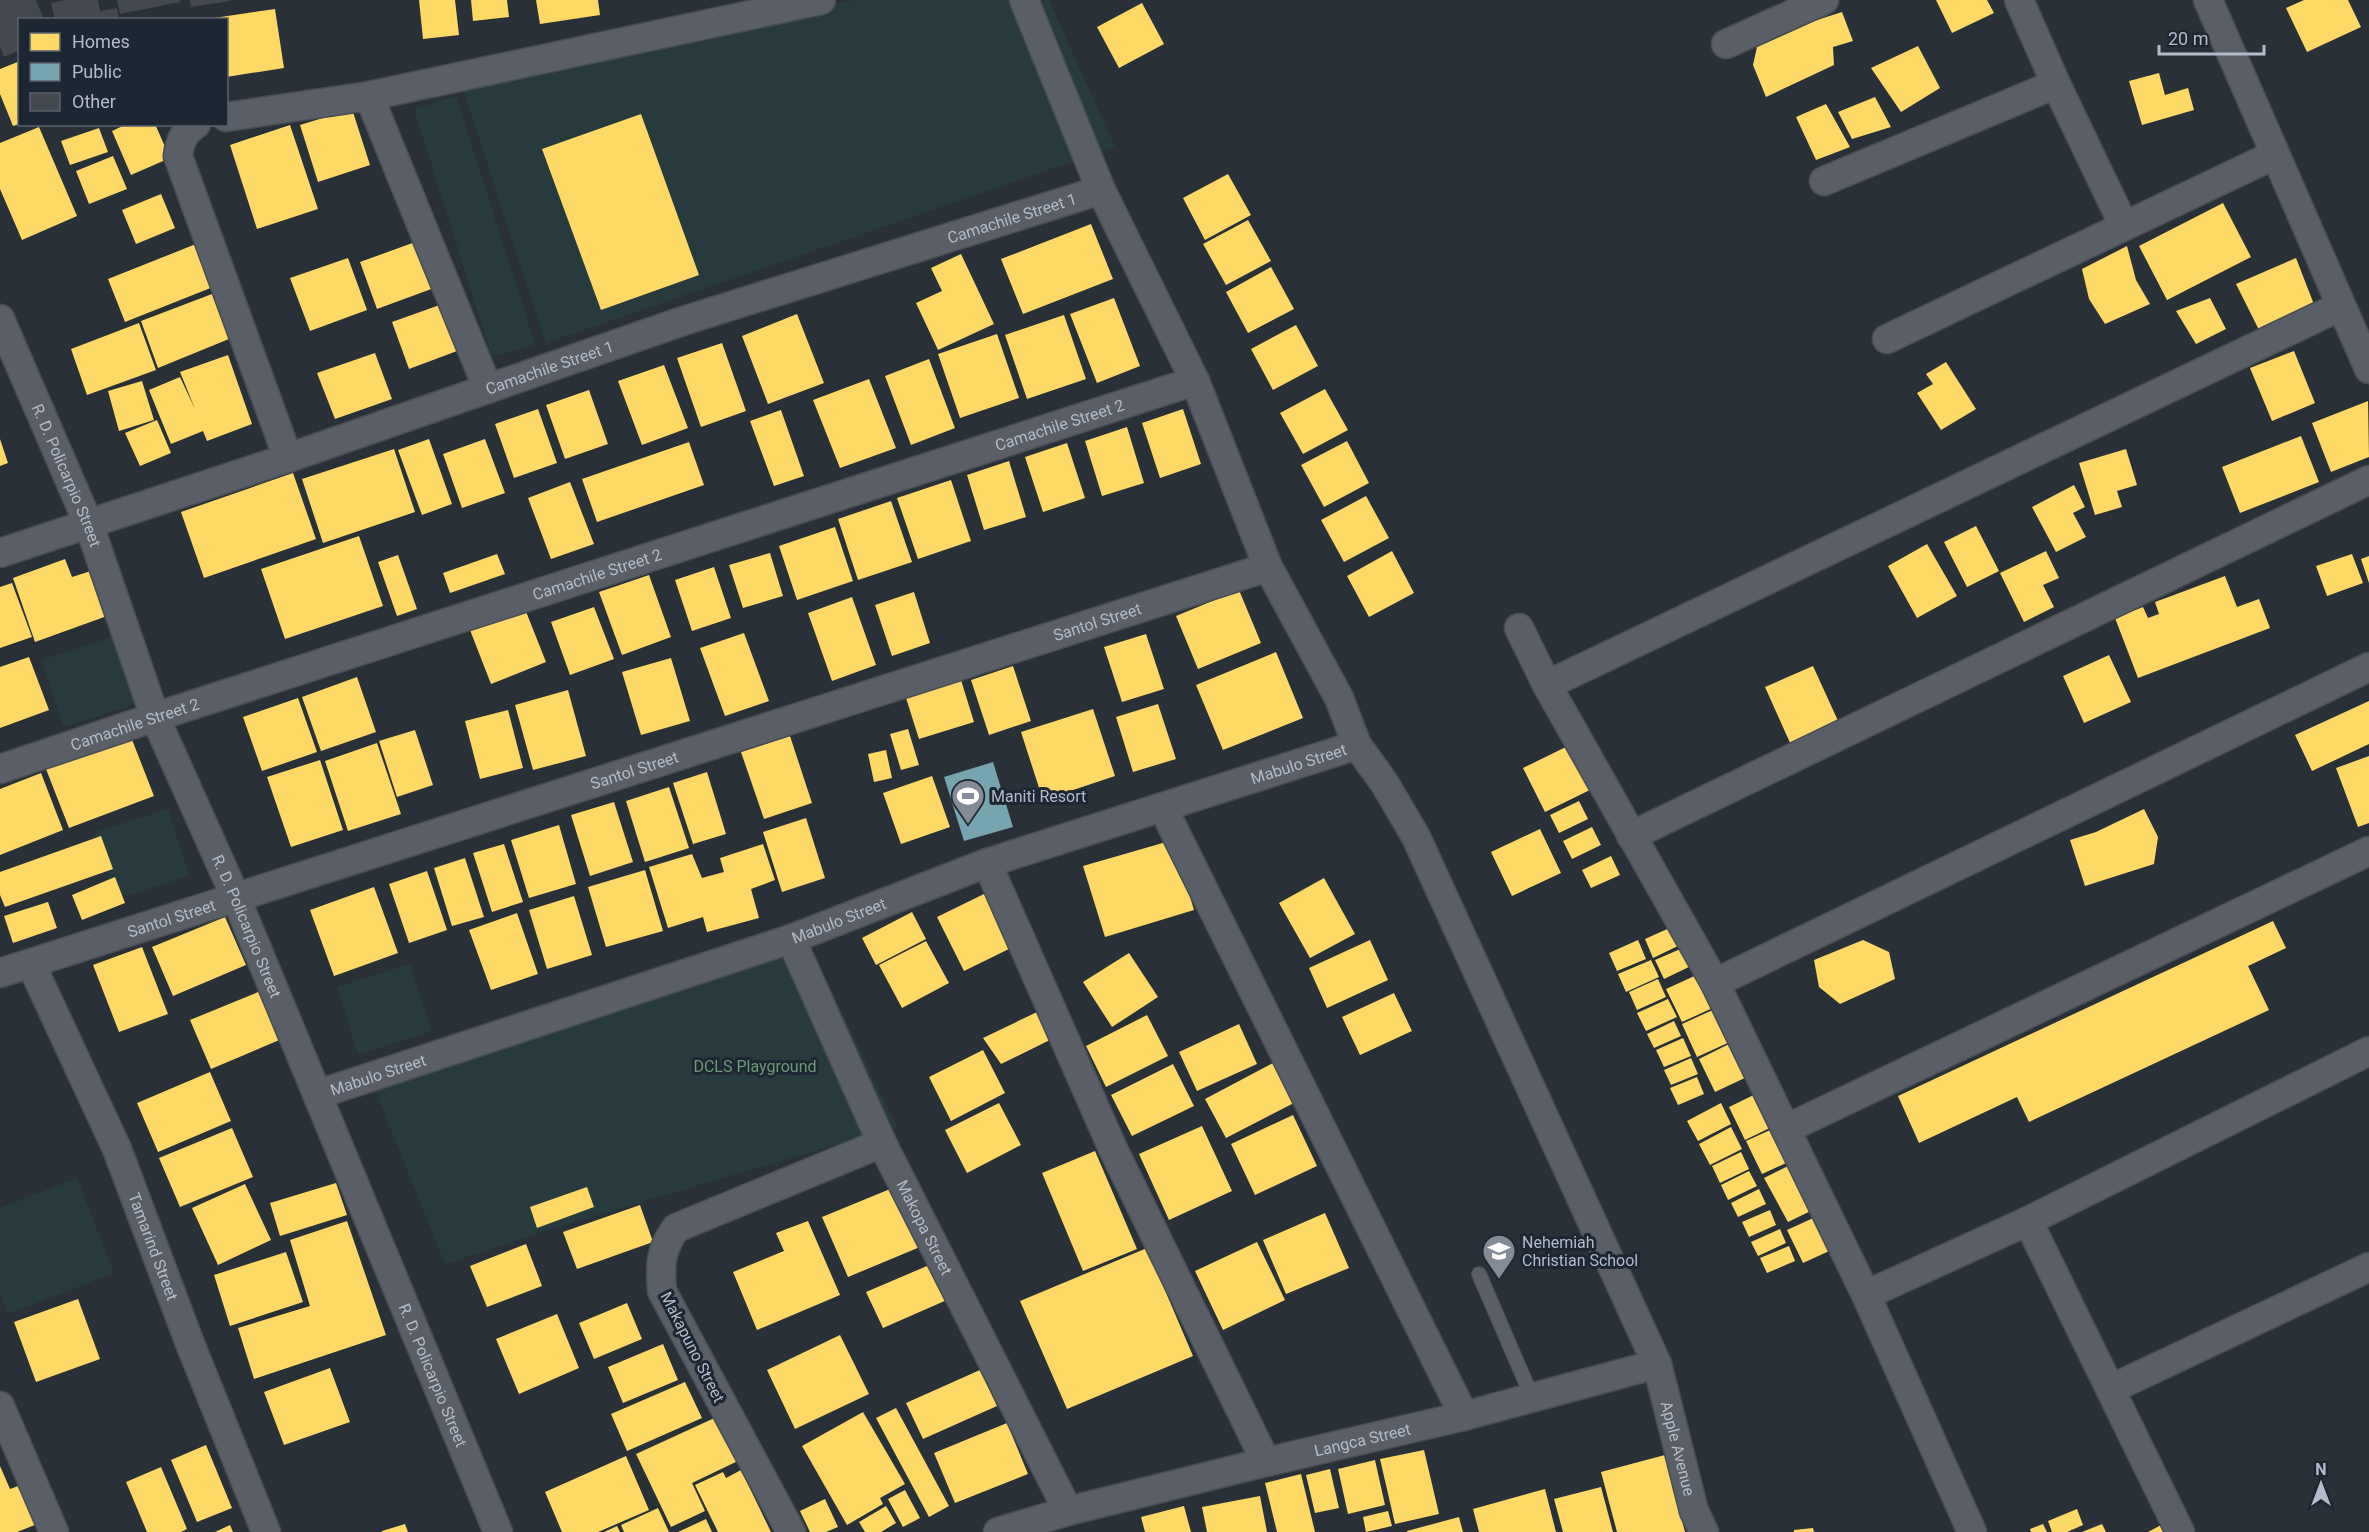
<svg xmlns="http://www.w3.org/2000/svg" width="2369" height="1532" font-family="Roboto,sans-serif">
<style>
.green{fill:#273a3e}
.homes{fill:#ffd966}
.public{fill:#76a5af}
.building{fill:#444950}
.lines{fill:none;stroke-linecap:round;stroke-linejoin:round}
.service-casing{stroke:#484c53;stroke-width:16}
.minor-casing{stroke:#484c53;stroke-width:31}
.service{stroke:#5a5e66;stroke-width:14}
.minor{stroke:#5a5e66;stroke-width:28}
.labels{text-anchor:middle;stroke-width:6;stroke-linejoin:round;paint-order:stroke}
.street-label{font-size:16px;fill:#b4bcc9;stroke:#1d2633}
.poi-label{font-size:16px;fill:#b4bcc9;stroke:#1d2633;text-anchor:start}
.park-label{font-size:16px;fill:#6b9a76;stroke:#1d2633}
</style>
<rect width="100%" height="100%" fill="#2a3038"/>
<path class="green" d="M854,0H1049L1115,147L546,343L461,83Z
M456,96L535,344L492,357L414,109Z
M115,636L136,704L63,727L41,660Z
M168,809L189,876L116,899L94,832Z
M809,944L897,1127L560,1226L445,1264L375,1090Z
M410,964L432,1031L358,1055L337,987Z
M77,1178L114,1273L8,1314L0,1293V1208Z"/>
<path class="homes" d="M419,0H455L459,35L423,39Z
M471,0H507L509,17L473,21Z
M536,0H598L600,15L540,24Z
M1936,0H1987L1994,13L1952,33Z
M2304,0H2348L2361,27L2307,52L2286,8Z
M1142,3L1164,44L1119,68L1097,27Z
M275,9L284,68L226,77V20L214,18Z
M1842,12L1853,41L1833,47L1834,65L1766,97L1753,65L1757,47L1814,21Z
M1918,46L1940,88L1901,112L1871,68Z
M20,61V124L13,126L0,94V69Z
M2159,73L2165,95L2188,88L2194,110L2142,125L2129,81Z
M1875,97L1891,127L1852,139L1838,112Z
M1826,104L1850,147L1816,160L1796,117Z
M352,109L370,165L318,182L300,125Z
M641,114L699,275L601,310L542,149Z
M127,124H155L170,158L131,175L112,131Z
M290,125L318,209L257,229L230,145Z
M39,127L77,216L22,240L0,189V143Z
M99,128L108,152L70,165L61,141Z
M113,156L127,189L89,204L76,171Z
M1228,174L1251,215L1205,240L1183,198Z
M161,194L175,228L136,244L122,210Z
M2223,203L2251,257L2167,300L2139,246Z
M1248,220L1271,261L1226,285L1203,244Z
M1091,224L1113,279L1023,314L1001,259Z
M418,241L434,288L377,309L360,262Z
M196,244L213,287L125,322L108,279Z
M2127,246L2136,280L2150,304L2105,324L2089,299L2082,269Z
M961,254L994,324L938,350L916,303L942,291L931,268Z
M348,258L367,310L310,331L290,278Z
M2296,258L2315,307L2259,330L2236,284Z
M1271,267L1294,309L1248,333L1226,292Z
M212,294L229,339L158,368L141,321Z
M1114,298L1140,366L1097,383L1070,314Z
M2210,298L2226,329L2196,344L2176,311Z
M448,302L465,348L409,369L392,322Z
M797,314L824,383L768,404L742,336Z
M1064,315L1086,379L1027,399L1005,335Z
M139,323L156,370L87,395L71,349Z
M1296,325L1318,366L1273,390L1251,349Z
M997,334L1019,398L960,418L938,354Z
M722,343L746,411L701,427L677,358Z
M2294,351L2315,403L2272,421L2250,368Z
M375,353L392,399L335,419L317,373Z
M228,355L252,424L207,441L203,431L171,444L149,390L180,377L195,409L180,372Z
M929,359L955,428L911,445L885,376Z
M1946,362L1976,409L1941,430L1917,393L1933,384L1926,374Z
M664,365L688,428L642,445L618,381Z
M869,379L896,448L840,468L813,400Z
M142,381L154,420L119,431L108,391Z
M1325,389L1348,430L1303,454L1280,413Z
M589,390L608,444L565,459L546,405Z
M2368,401L2369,457L2331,472L2312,423Z
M538,409L557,463L514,478L495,424Z
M1183,409L1201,464L1160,478L1142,423Z
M781,410L804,476L774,486L750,421Z
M157,420L171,453L140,466L125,433Z
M1127,427L1144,483L1102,496L1085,441Z
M2301,436L2319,482L2240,513L2222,467Z
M0,439L8,463L0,466Z
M429,439L452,504L422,515L398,450Z
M485,439L505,493L462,508L443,454Z
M1347,441L1369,483L1324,507L1301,465Z
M689,442L704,485L597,522L582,479Z
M1067,443L1085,498L1043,512L1025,457Z
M394,449L415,512L323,543L302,479Z
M2126,449L2137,485L2117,491L2122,507L2095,515L2079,463Z
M1009,461L1026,517L984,530L967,475Z
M293,473L316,539L204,578L181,512Z
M951,480L971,541L918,559L897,498Z
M570,482L594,544L551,559L528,498Z
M2074,485L2085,507L2073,513L2086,537L2056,552L2032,507Z
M1366,496L1389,538L1344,562L1321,520Z
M891,501L912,562L858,580L838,519Z
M1976,526L1999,571L1967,587L1944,542Z
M835,527L853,581L797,600L779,546Z
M359,536L383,606L285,639L261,569Z
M1927,544L1957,596L1917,618L1888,566Z
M1392,551L1414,593L1369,617L1347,576Z
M2046,551L2059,578L2043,585L2054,607L2024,622L2000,573Z
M770,553L783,596L743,608L729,565Z
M497,554L505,574L450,593L443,573Z
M2352,554L2363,583L2327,596L2316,566Z
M398,555L417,609L397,616L378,562Z
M2369,556V583L2361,559Z
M65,559L72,577L91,571L107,616L35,642L13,578Z
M714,567L731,618L692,631L675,580Z
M649,575L671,637L622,655L599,592Z
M2225,576L2237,607L2259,599L2270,628L2138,678L2115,618L2143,607L2148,618L2159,614L2155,602Z
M12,583L32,637L0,648V587Z
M1239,590L1261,643L1198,669L1176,616Z
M914,592L930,643L892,656L875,605Z
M852,597L876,665L832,681L808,613Z
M594,607L614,659L570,675L551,622Z
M525,609L546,662L491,684L470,630Z
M744,633L769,701L725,716L700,648Z
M1146,634L1164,689L1122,702L1104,647Z
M1276,652L1303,718L1223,750L1196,685Z
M2109,655L2131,702L2084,723L2063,676Z
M29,657L49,710L0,728V667Z
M671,658L690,721L641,735L622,672Z
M1013,666L1031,721L989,735L971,680Z
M1813,666L1839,723L1791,745L1765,687Z
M357,677L376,732L321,751L302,697Z
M961,680L974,722L919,739L906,698Z
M568,690L586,756L533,770L515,705Z
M298,698L317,752L262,771L243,717Z
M2369,701V744L2312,771L2295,735Z
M1158,704L1176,759L1133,772L1116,717Z
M1093,709L1115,776L1043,800L1021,732Z
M508,710L523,768L480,779L465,721Z
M908,729L919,765L901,770L890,734Z
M415,730L433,785L397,797L379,741Z
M790,736L812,803L764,819L741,752Z
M131,737L154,796L69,828L46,769Z
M377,743L401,814L348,831L325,761Z
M1572,744L1594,788L1545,812L1523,768Z
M886,750L892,778L874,782L868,754Z
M2369,756V823L2358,827L2336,768Z
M320,760L343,830L291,847L267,777Z
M707,772L726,834L693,844L673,783Z
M41,773L63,830L0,855V789Z
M932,776L950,827L901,844L883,793Z
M669,787L689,848L645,862L626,801Z
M1579,801L1588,819L1559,833L1550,815Z
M614,802L633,862L590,876L571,815Z
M2144,809L2158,837L2154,864L2085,886L2070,840L2096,832Z
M806,818L825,878L782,892L763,832Z
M559,825L576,884L529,898L511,840Z
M1592,827L1601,845L1572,859L1563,841Z
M1540,829L1561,873L1512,896L1491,852Z
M101,836L113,869L5,907L0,895V872Z
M1173,840L1194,910L1105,937L1083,866Z
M504,844L523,902L492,912L473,853Z
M763,844L775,880L751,889L759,918L707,932L703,917L668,928L649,867L692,854L702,878L724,872L720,858Z
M1611,856L1620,875L1591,888L1582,870Z
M465,858L484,917L452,926L434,868Z
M645,870L663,931L606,947L588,887Z
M427,871L447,930L409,943L389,884Z
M115,877L125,903L82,920L72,895Z
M1324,878L1355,934L1310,958L1279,903Z
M374,887L398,953L334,976L310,910Z
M986,893L1013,947L964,971L937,917Z
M574,896L592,955L547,969L529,910Z
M48,902L57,928L13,943L4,916Z
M912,912L926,939L876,965L862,938Z
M517,913L538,974L491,990L469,930Z
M225,917L246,965L173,996L152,947Z
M2273,921L2286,948L2248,966L2269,1010L2029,1122L2017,1097L1919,1143L1898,1096Z
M1674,926L1682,944L1653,958L1645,939Z
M1370,940L1388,980L1327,1008L1309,968Z
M1638,940L1646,959L1617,971L1609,953Z
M1863,940L1889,952L1895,979L1840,1004L1819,987L1814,960Z
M926,941L949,983L902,1008L879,965Z
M142,947L168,1014L119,1032L93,965Z
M1685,947L1693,965L1664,979L1655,960Z
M1129,953L1158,997L1112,1027L1083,982Z
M1651,960L1659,977L1626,992L1618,974Z
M1701,973L1717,1006L1682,1022L1666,989Z
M1658,979L1666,997L1637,1010L1629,992Z
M263,990L284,1038L211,1069L190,1020Z
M1394,993L1412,1031L1360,1055L1342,1017Z
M1668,999L1677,1017L1646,1031L1637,1013Z
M1717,1008L1732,1041L1697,1057L1682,1024Z
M1037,1012L1054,1038L1001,1064L983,1038Z
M1147,1015L1168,1056L1106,1087L1086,1046Z
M1674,1021L1681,1036L1654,1048L1647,1034Z
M1239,1024L1257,1064L1197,1091L1179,1052Z
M1683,1038L1691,1056L1664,1067L1656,1050Z
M1733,1042L1749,1076L1715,1092L1699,1059Z
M983,1050L1005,1093L951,1121L929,1077Z
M1691,1058L1698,1074L1671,1085L1664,1070Z
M1273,1063L1294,1103L1226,1138L1205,1099Z
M1173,1064L1194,1106L1132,1136L1111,1095Z
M210,1072L231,1121L158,1152L137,1103Z
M1697,1077L1704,1094L1678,1105L1670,1088Z
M1764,1090L1780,1123L1745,1140L1729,1107Z
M999,1103L1021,1145L967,1173L945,1130Z
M1721,1103L1731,1124L1698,1141L1687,1121Z
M1293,1115L1317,1166L1255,1195L1231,1144Z
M1781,1125L1797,1158L1762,1174L1746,1141Z
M1202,1126L1232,1191L1169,1220L1139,1154Z
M1731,1127L1742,1149L1710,1165L1699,1144Z
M232,1128L253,1177L180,1207L159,1158Z
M1095,1151L1137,1249L1083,1271L1042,1173Z
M1741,1152L1749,1169L1720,1183L1712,1166Z
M1798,1161L1821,1206L1788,1222L1764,1178Z
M1749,1171L1757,1186L1728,1200L1721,1185Z
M336,1183L347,1215L280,1236L270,1203Z
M245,1184L271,1240L218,1265L192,1208Z
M587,1187L594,1207L537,1228L530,1207Z
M895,1187L920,1247L848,1277L822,1217Z
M1759,1189L1766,1204L1738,1217L1731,1203Z
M640,1205L653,1242L577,1269L563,1232Z
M1770,1210L1776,1225L1749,1237L1742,1222Z
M1325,1213L1349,1268L1286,1294L1263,1240Z
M1822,1214L1838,1247L1803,1263L1787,1230Z
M347,1221L386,1335L254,1379L238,1328L310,1306L290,1240Z
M808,1221L840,1295L757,1330L733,1272L784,1251L776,1233Z
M1780,1229L1786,1243L1758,1256L1751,1242Z
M1257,1242L1285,1300L1223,1330L1195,1271Z
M526,1244L542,1286L487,1307L470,1266Z
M1789,1246L1795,1261L1767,1273L1760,1258Z
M1147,1248L1193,1356L1067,1409L1020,1301Z
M286,1252L303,1302L230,1326L214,1275Z
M941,1260L956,1296L883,1328L866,1292Z
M78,1299L100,1359L36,1382L14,1322Z
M627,1303L642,1339L594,1359L579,1323Z
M557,1314L579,1368L519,1394L496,1339Z
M840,1335L869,1394L795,1429L767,1370Z
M663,1344L678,1380L623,1403L608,1367Z
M330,1368L350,1422L284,1445L264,1392Z
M980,1370L997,1406L923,1439L906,1403Z
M685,1382L702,1418L627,1451L611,1414Z
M896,1408L949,1506L929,1517L876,1418Z
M863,1412L905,1484L880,1498L883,1504L847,1525L802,1446Z
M721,1415L742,1459L692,1483L705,1511L671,1527L636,1454Z
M1007,1423L1028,1474L955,1503L934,1453Z
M206,1445L232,1508L197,1522L171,1460Z
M1424,1450L1439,1514L1395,1524L1380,1459Z
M1665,1455L1685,1532H1617L1601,1472Z
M626,1456L649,1510L598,1532H562L545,1492Z
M1375,1460L1385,1505L1348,1514L1338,1469Z
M0,1466L10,1489L29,1482L45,1521L17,1532H0Z
M161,1467L187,1529L181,1532H147L126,1482Z
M1330,1469L1339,1508L1315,1513L1306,1475Z
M741,1470L771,1532H718L695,1485L723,1472L726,1478Z
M1301,1474L1315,1532H1277L1265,1483Z
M1601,1487L1613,1532H1563L1554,1499Z
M1545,1489L1556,1532H1479L1473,1509Z
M905,1490L920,1518L903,1527L888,1499Z
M1260,1496L1267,1532H1207L1202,1507Z
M825,1499L838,1527L826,1532H810L800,1511Z
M886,1506L896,1523L881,1532H865L859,1522Z
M1184,1506L1191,1532H1145L1141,1517Z
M658,1508L669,1532H624L621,1525Z
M2077,1509L2083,1525L2067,1532H2052L2048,1521Z
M1388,1511L1392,1526L1366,1532L1363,1517Z
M1459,1517L1463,1532H1407V1531Z
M706,1519L712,1532H678Z
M405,1524L408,1532H382V1531Z
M2043,1524L2047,1532H2031L2030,1529Z
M2102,1524L2106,1532H2082Z
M2163,1524L2168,1532H2148Z
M230,1525L233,1532H215Z
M617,1526L620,1532H604Z
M1813,1528L1814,1532H1794V1530Z"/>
<path class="public" d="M993,762L1013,827L964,841L944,777Z"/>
<path class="building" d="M0,0H36L44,20H20V50L4,57L0,47Z
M64,0H98L100,11L117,8L119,20H55L51,3Z
M117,0H180V2L120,14Z
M190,0H230V1L191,7Z"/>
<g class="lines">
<g class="service-casing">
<path id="service" d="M1479,1274L1532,1397"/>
</g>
<g class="minor-casing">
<g id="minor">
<path id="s1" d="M1024,0L1101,190L1195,381L1268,567L1339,698L1357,745L1385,784L1416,837L1657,1364L1694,1511L1704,1532"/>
<path d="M2019,0L2056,84L2124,226"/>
<path d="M2208,0L2369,369"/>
<path d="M1726,44L1824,0"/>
<path d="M369,96L488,389"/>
<path d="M226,117L369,96L821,0"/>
<path d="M196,124C183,133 180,141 178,156L288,458"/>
<path d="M1824,181L2056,84"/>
<path id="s2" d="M0,319L89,525L155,717L236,898L498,1532"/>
<path d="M1887,339L2274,155"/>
<path id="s3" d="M0,553L288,458L683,321L1101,190"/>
<path d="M1519,628L1547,685L1715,983L1866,1295L1972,1532"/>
<path d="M1547,685L2341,306"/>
<path id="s4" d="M0,769L155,717L1195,381"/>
<path d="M1163,808L1464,1416"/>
<path d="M1631,836L2369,480"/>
<path d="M987,863L1113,1149L1266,1462"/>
<path id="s5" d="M791,939L882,1143L1068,1511"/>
<path id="s6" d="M31,964L117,1149L189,1341L266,1532"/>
<path id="s7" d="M0,973L1268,567"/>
<path d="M1715,983L2369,667"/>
<path id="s8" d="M319,1094L791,939L987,863L1357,745"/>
<path d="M1786,1129L2369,851"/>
<path d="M2028,1221L2180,1532"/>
<path d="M1866,1295L2028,1221L2369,1051"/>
<path d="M2111,1389L2369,1267"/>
<path d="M0,1406L54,1532"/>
<path d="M791,1532L662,1291C660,1265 660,1250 676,1228L882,1143"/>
<path id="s9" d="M998,1532L1068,1511L1266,1462L1464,1416L1657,1364"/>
</g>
</g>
<use href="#service" class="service"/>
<use href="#minor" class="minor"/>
</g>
<defs>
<g id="stadium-pin" transform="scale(1.725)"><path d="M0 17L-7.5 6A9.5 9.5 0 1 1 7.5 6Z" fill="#848b96" stroke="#1d2633"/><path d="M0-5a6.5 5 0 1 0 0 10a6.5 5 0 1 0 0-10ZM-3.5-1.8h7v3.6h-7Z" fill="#fff"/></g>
<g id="school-pin" transform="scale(1.725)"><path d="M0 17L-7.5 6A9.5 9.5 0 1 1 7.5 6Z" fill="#848b96" stroke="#1d2633"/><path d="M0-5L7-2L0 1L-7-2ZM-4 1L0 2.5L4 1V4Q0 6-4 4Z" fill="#fff"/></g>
</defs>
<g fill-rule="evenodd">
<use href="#stadium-pin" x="968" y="796"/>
<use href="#school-pin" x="1499" y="1251"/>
</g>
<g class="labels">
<g class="street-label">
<text dy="6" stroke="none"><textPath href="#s3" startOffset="1066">Camachile Street 1</textPath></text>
<text dy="6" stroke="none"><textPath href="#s3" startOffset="580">Camachile Street 1</textPath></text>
<text dy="6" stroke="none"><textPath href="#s4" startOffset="1114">Camachile Street 2</textPath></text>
<text dy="6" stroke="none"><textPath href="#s2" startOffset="170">R. D. Policarpio Street</textPath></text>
<text dy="6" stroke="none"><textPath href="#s4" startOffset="628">Camachile Street 2</textPath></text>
<text dy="6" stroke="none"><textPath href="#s7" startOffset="1152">Santol Street</textPath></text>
<text dy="6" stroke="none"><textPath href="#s4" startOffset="142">Camachile Street 2</textPath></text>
<text dy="6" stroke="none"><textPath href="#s8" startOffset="1034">Mabulo Street</textPath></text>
<text dy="6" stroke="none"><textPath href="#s7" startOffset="666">Santol Street</textPath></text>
<text dy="6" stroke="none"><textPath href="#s7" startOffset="180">Santol Street</textPath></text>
<text dy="6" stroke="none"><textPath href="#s8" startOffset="548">Mabulo Street</textPath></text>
<text dy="6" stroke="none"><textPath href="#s2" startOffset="656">R. D. Policarpio Street</textPath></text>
<text dy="6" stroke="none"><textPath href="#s8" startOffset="62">Mabulo Street</textPath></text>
<text dy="6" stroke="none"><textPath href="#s5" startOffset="318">Makopa Street</textPath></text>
<text dy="6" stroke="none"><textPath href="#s6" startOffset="308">Tamarind Street</textPath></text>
<text transform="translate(693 1347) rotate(63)" y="6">Makapuno Street</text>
<text dy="6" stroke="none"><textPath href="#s2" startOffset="1142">R. D. Policarpio Street</textPath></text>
<text dy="6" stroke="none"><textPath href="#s9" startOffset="376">Langca Street</textPath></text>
<text dy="6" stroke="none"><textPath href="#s1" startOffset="1593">Apple Avenue</textPath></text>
</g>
<g class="poi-label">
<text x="991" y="802">Maniti Resort</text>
<text x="1522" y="1248">Nehemiah<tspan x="1522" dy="18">Christian School</tspan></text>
</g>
<g class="park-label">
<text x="755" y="1072">DCLS Playground</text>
</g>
</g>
<rect x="18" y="18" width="210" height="108" fill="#1d2633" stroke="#59626f" stroke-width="1.5"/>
<rect x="30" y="33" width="30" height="18" fill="#ffd966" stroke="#59626f" stroke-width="1.5"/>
<text x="72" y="48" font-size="18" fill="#b4bcc9">Homes</text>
<rect x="30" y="63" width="30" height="18" fill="#76a5af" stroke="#59626f" stroke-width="1.5"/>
<text x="72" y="78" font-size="18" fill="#b4bcc9">Public</text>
<rect x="30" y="93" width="30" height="18" fill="#444950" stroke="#59626f" stroke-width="1.5"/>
<text x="72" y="108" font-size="18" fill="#b4bcc9">Other</text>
<g transform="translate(2321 1484)" stroke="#1d2633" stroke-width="4.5" paint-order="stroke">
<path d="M0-4.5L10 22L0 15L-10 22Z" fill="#b4bcc9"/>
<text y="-9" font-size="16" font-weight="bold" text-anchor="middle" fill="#b4bcc9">N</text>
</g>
<path d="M2159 45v9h105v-9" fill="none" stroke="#b4bcc9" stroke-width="3"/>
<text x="2168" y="45" font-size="18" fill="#b4bcc9" stroke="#1d2633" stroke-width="4.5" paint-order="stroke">20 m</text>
</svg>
